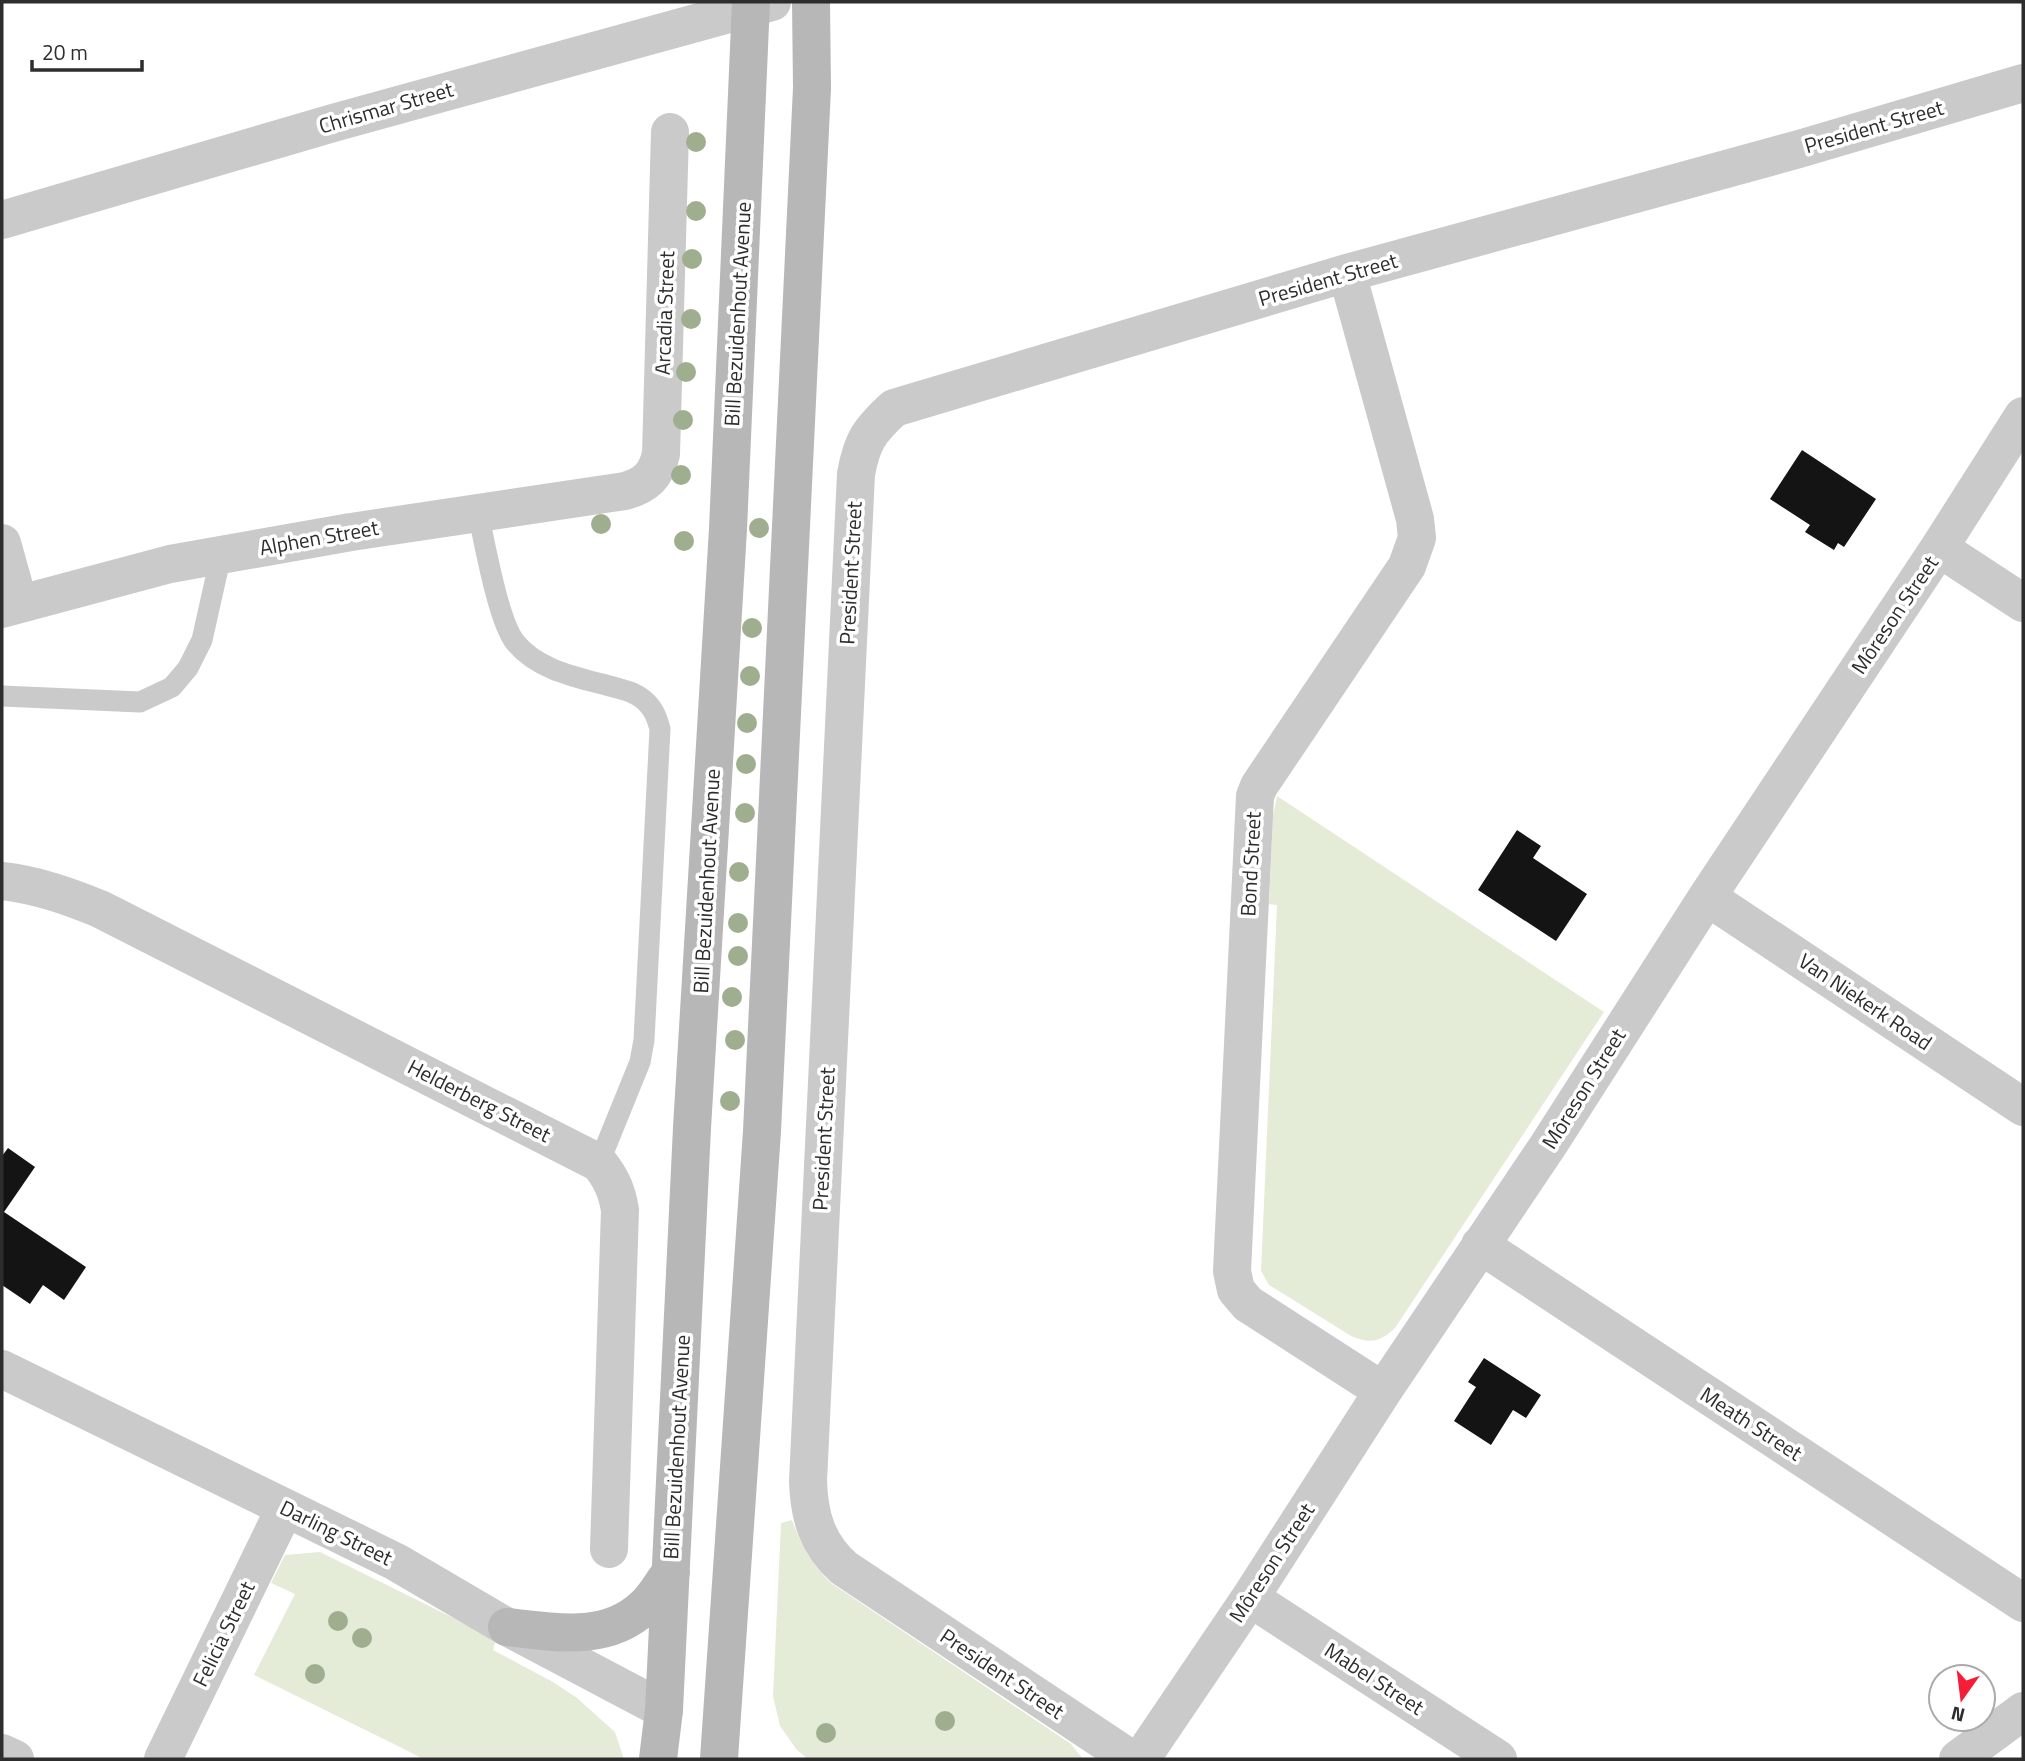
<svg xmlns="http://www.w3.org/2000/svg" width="2025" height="1761" font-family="'Titillium Web',sans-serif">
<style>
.green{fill:#e4ecd8}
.building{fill:#141414}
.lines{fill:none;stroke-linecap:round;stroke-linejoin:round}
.lane{stroke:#cacaca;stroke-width:21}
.street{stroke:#cacaca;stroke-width:38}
.secondary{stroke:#b7b7b7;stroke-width:38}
.tree{fill:#a0ae90}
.labels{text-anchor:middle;stroke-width:7;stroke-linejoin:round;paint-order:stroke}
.street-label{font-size:21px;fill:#2d2d2d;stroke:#fff}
</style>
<rect width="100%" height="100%" fill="#fff"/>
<path class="green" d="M1277,796L1604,1012L1395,1328C1381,1342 1369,1344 1351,1336L1269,1285L1261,1271L1277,905L1269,904L1273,816Z
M792,1520C801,1545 812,1565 831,1583L1071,1744L1083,1759H808L797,1750L780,1726L773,1696L781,1523Z
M320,1552L496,1639L493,1650L553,1682L577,1698L615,1732L624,1759H419L420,1757L254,1675L295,1594L271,1583L285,1555Z"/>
<path class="building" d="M1802,450L1876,499L1844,547L1838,543L1834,550L1805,532L1810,525L1770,499Z
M1517,830L1541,846L1533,858L1587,894L1556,941L1478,890Z
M8,1148L35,1167L4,1212L86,1267L64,1300L43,1285L30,1304L2,1285V1156Z
M1484,1358L1541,1395L1526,1418L1513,1410L1491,1445L1454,1421L1476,1387L1468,1382Z"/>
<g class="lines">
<path class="lane" d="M478,513C485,544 498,620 515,642C536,669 575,677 606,685C620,689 634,691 645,701C654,709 657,718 660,729L644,1040L640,1062L599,1163
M2,696L140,702L172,687L188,668L202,640L221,555"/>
<path class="street" d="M2,220L333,123L772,2
M1347,273L1415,519L1417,538L1407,566L1259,786L1255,796L1232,1271L1236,1290L1248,1304L1383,1391
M2,543L19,604
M1939,548L2023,603
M2,609L170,564L351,532L625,491C646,485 656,476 661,454L670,132
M2,881C37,885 68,896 100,909L599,1163C611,1178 617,1191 620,1210L609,1549
M1707,897L2023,1107
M1480,1245L2023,1603
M2,1369L396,1562L507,1627L664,1710
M1250,1598L1498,1759
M2,1753L15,1759
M163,1759L285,1508
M1131,1759L844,1568C817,1544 809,1516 808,1481L856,474C862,441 869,431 894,408L1347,273L1799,149L2023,83
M1141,1759L1250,1598L1383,1391L1549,1144L1707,897L1939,548L2023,416
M1958,1759L2023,1711"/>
<path class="secondary" d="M507,1627C553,1632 606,1643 644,1607C655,1598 662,1583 671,1572
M658,1759L664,1710L692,1128L728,529L751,2
M719,1759L762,1131L812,88L811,2"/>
</g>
<g class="tree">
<circle cx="696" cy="142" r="10"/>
<circle cx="696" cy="211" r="10"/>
<circle cx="692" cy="259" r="10"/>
<circle cx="691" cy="319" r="10"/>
<circle cx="686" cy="372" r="10"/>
<circle cx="683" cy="420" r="10"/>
<circle cx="681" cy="475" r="10"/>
<circle cx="601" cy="524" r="10"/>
<circle cx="759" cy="528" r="10"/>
<circle cx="684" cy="541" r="10"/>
<circle cx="752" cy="628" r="10"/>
<circle cx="750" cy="676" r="10"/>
<circle cx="747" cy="723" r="10"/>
<circle cx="746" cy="764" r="10"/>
<circle cx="745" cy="813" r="10"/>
<circle cx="739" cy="872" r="10"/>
<circle cx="738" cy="923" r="10"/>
<circle cx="738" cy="956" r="10"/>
<circle cx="732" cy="997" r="10"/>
<circle cx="735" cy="1040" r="10"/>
<circle cx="730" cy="1101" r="10"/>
<circle cx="338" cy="1621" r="10"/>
<circle cx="362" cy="1638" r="10"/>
<circle cx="315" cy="1674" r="10"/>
<circle cx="945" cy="1721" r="10"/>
<circle cx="826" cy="1733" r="10"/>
</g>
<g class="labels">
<g class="street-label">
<text transform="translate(386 108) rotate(-16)" y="7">Chrismar Street</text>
<text transform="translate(1874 127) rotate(-16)" y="7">President Street</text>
<text transform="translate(1328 280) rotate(-16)" y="7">President Street</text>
<text transform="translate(665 313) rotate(-88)" y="7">Arcadia Street</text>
<text transform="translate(738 314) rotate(-87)" y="7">Bill Bezuidenhout Avenue</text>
<text transform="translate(319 538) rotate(-10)" y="7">Alphen Street</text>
<text transform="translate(851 573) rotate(-87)" y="7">President Street</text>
<text transform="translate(1895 615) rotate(-56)" y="7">Môreson Street</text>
<text transform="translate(1251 864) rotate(-87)" y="7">Bond Street</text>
<text transform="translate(707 881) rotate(-87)" y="7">Bill Bezuidenhout Avenue</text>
<text transform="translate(1865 1002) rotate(34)" y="7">Van Niekerk Road</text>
<text transform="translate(1584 1089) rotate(-58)" y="7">Môreson Street</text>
<text transform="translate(479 1101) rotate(27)" y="7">Helderberg Street</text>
<text transform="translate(824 1139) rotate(-87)" y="7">President Street</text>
<text transform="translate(1751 1424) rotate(33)" y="7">Meath Street</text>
<text transform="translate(677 1447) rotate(-87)" y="7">Bill Bezuidenhout Avenue</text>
<text transform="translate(336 1533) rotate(26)" y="7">Darling Street</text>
<text transform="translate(1272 1563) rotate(-57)" y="7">Môreson Street</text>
<text transform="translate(224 1634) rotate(-64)" y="7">Felicia Street</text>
<text transform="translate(1002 1674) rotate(34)" y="7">President Street</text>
<text transform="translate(1374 1679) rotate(33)" y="7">Mabel Street</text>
</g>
</g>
<rect width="2025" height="1761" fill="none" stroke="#2d2d2d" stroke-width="7"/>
<g transform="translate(1962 1698) rotate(194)"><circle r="33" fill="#ffffff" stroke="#ababab" stroke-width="2"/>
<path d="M0-5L12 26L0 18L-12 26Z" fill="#f71c37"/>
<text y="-10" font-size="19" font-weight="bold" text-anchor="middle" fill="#2d2d2d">N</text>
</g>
<path d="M32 60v10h110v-10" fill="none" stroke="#2d2d2d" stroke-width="3.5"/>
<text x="42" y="60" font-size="21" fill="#2d2d2d" stroke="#ffffff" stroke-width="5" paint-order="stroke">20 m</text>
</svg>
